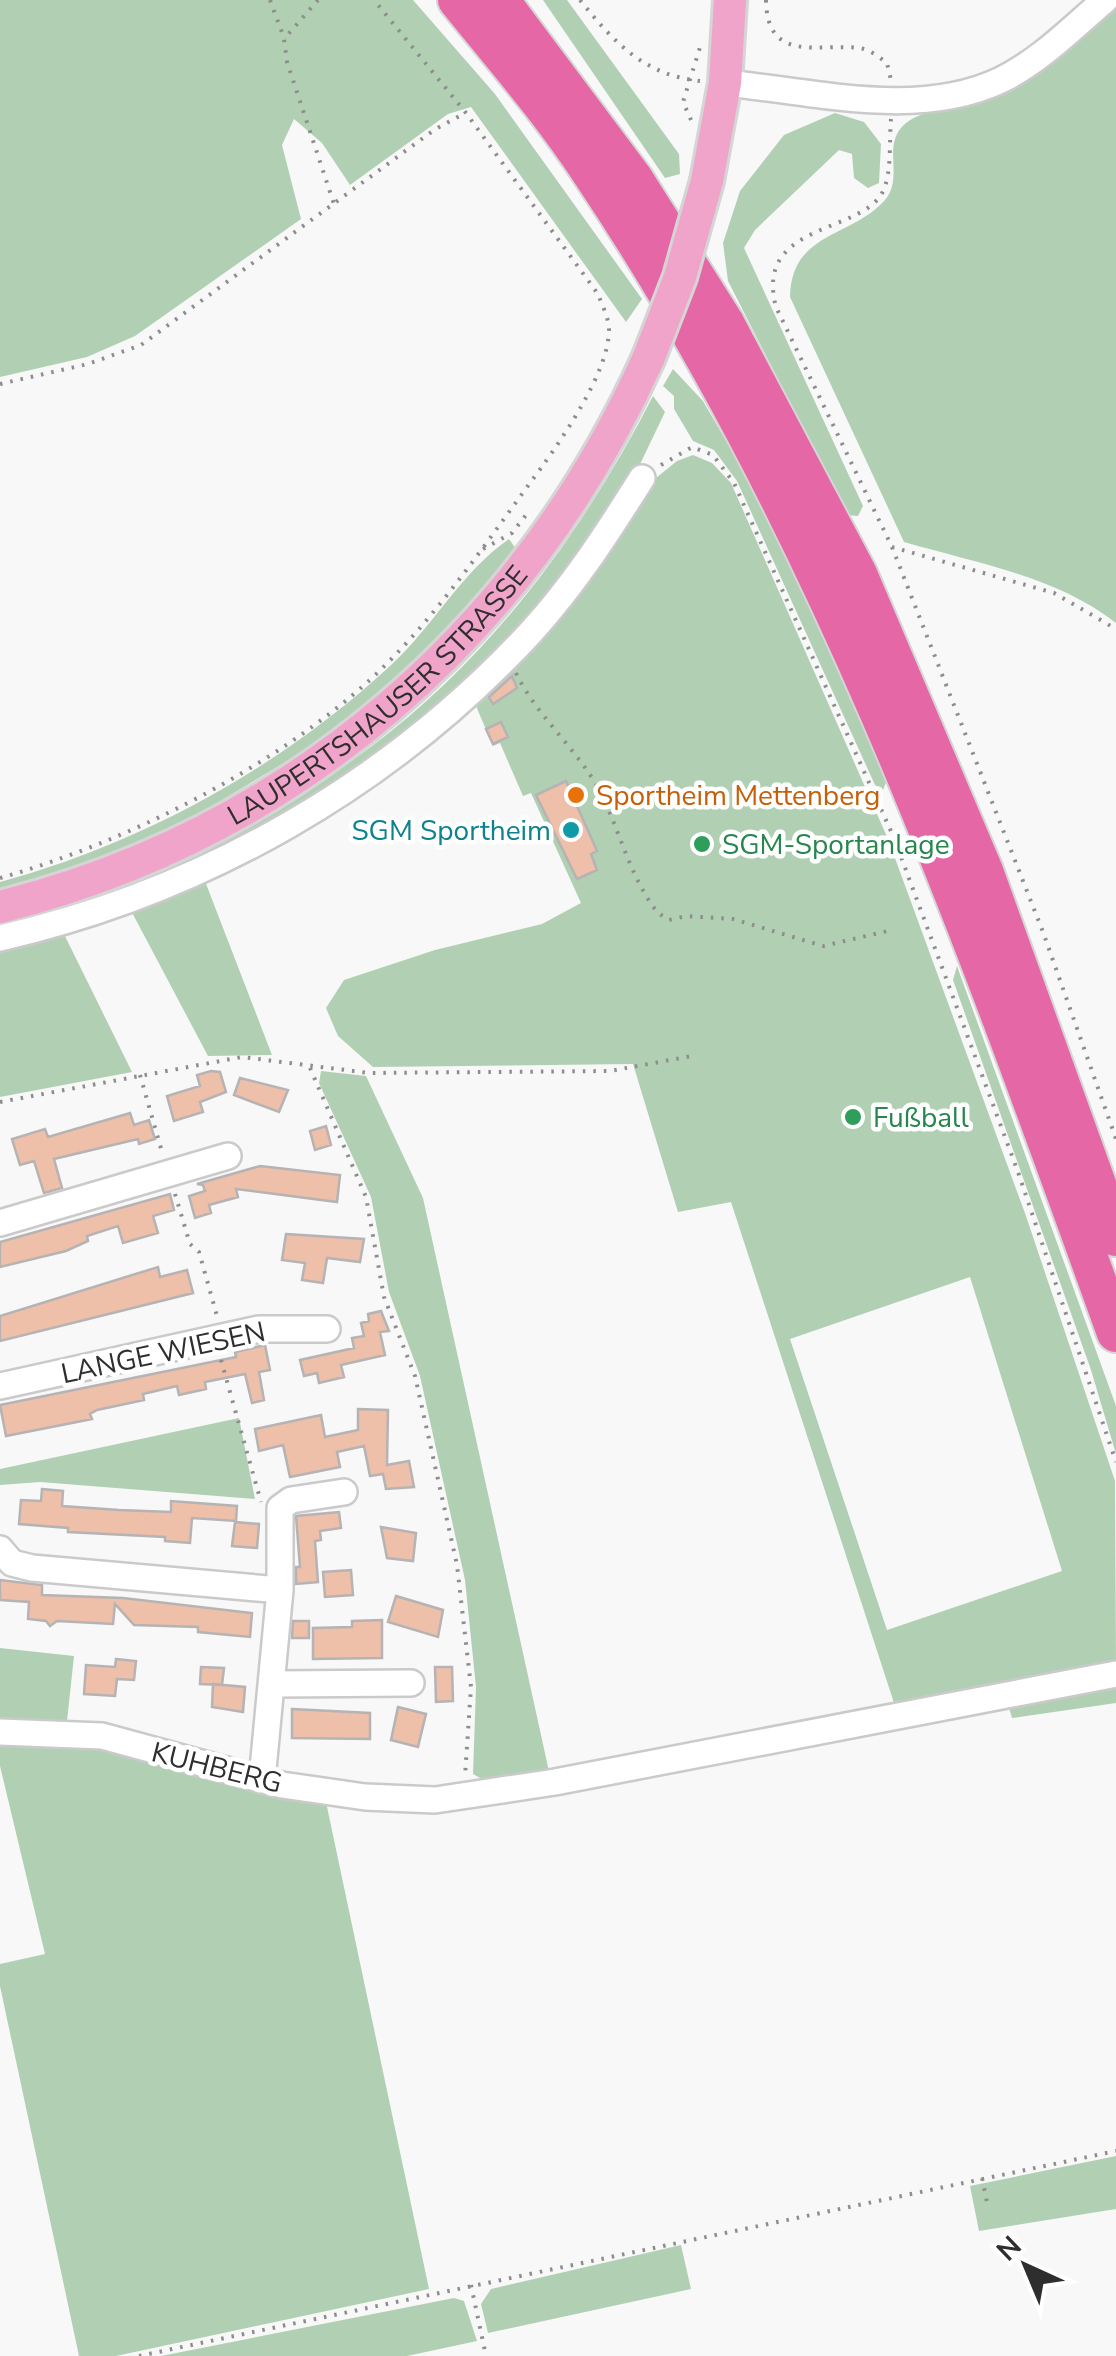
<svg xmlns="http://www.w3.org/2000/svg" width="1116" height="2356" font-family="'Nunito Sans',sans-serif">
<style>
.green{fill:#b1d0b3;fill-rule:evenodd}
.building{fill:#eebfa9;stroke:#b5b3b3;stroke-width:2.5}
.lines{fill:none;stroke-linecap:round;stroke-linejoin:round}
.minor-casing{stroke:#cacacb;stroke-width:30}
.major-casing{stroke:#d5d5d5;stroke-width:38}
.highway-casing{stroke:#d5d5d5;stroke-width:42}
.path{stroke:#8d8d8e;stroke-width:4;stroke-dasharray:2.5 8;stroke-linecap:butt}
.minor{stroke:#fff;stroke-width:25}
.major{stroke:#f0a4ca;stroke-width:32}
.highway{stroke:#e667a6;stroke-width:38}
.major-bridge-casing{stroke:#d5d5d5;stroke-width:38;stroke-linecap:butt}
.major-bridge{stroke:#f0a4ca;stroke-width:32}
.food-dot{fill:#e8710a;stroke:#fff;stroke-width:4}
.culture-dot{fill:#0f9aa8;stroke:#fff;stroke-width:4}
.leisure-dot{fill:#2e9e5b;stroke:#fff;stroke-width:4}
.labels{text-anchor:middle;stroke-width:9;stroke-linejoin:round;paint-order:stroke}
.street-label{font-size:28px;fill:#2e2e2f;stroke:#fff}
.food-label{font-size:28px;fill:#c56008;stroke:#fff;text-anchor:start}
.culture-label{font-size:28px;fill:#0d838f;stroke:#fff;text-anchor:end}
.leisure-label{font-size:28px;fill:#27864d;stroke:#fff;text-anchor:start}
</style>
<rect width="100%" height="100%" fill="#f8f8f9"/>
<path class="green" d="M0,0H413L495,94L642,299L626,322L471,107L448,114L350,185L322,143L294,119L282,145L301,219L135,336L87,357L0,377Z
M543,0H567L679,154L680,174L665,178Z
M1116,9V623C1056,576 976,563 904,542L790,297C791,232 851,238 885,200C905,176 880,144 906,123C928,106 973,106 1001,96C1032,85 1090,32 1116,9Z
M835,113L864,122L881,144L879,183L868,188L854,178L852,154L839,150L755,230L744,248L863,506L858,516L847,515L728,281L723,243L740,191L784,135Z
M673,369L703,401L761,501L887,780L883,790L875,785L737,481L714,450L693,441L674,409V396L663,386Z
M653,396L665,412L631,483L578,562L515,637L392,752L199,867L197,856C256,821 317,787 372,746C493,655 585,529 653,396Z
M693,455L712,463L731,483L888,839L1026,1216L1115,1481L1116,1663L895,1706L731,1202L678,1212L633,1064L373,1067L338,1036L326,1008L344,980L435,950L542,924L581,903L531,793L523,796L500,743L493,746L473,699L646,486L677,461ZM970,1277L1062,1571L887,1630L790,1339Z
M577,480L433,654L332,734L134,853L0,897V882C143,843 281,767 390,666C433,627 461,572 509,539L516,549L547,505Z
M203,876L272,1055L208,1056L128,905Z
M61,928L132,1072L0,1097V943Z
M957,966L1116,1406V1454L1091,1370L953,980Z
M321,1071L366,1076L423,1198L550,1776L494,1786L473,1774L476,1687L465,1580L420,1376L389,1292L371,1197L319,1083Z
M239,1418L255,1499L40,1482L0,1485V1469Z
M0,1648L74,1656L67,1721H0Z
M1116,1683V1703L1012,1718L1008,1704Z
M0,1743L91,1746L141,1755L326,1802L429,2289L116,2356H79L0,1986V1964L45,1954L0,1766Z
M1116,2156V2209L979,2231L970,2186Z
M681,2245L691,2289L488,2333L481,2304L491,2289Z
M454,2298L464,2301L477,2341L407,2356H161Z"/>
<path class="building" d="M512,676L517,688L493,704L489,697Z
M501,722L508,737L493,744L486,729Z
M566,781L597,851L591,854L597,870L577,879L536,795Z
M211,1071L220,1072L226,1092L200,1102L203,1112L174,1121L167,1096L200,1086L197,1075Z
M240,1078L288,1090L279,1112L234,1095Z
M130,1113L134,1125L149,1120L155,1139L139,1144L138,1139L54,1159L62,1188L44,1193L34,1161L20,1165L12,1139L45,1129L48,1137Z
M326,1126L331,1145L315,1150L310,1131Z
M260,1166L340,1175L337,1202L236,1189L238,1197L209,1205L211,1213L195,1218L189,1196L205,1191L203,1185L197,1184Z
M170,1194L174,1210L153,1216L158,1233L123,1243L118,1226L87,1236L88,1241L66,1251L0,1267V1242Z
M286,1234L364,1239L360,1262L327,1258L323,1283L302,1280L305,1263L282,1260Z
M158,1267L160,1277L187,1270L193,1293L0,1341V1316Z
M381,1311L389,1331L380,1332L385,1355L341,1365L344,1377L319,1383L317,1373L304,1376L300,1360L354,1348L352,1338L364,1336L361,1323L369,1321L368,1314Z
M265,1345L270,1370L259,1372L264,1400L252,1403L245,1374L205,1382L206,1389L179,1395L177,1386L143,1394L144,1400L97,1410L90,1414L92,1419L6,1436L0,1405L236,1357L235,1352Z
M358,1409L388,1410L387,1465L409,1461L414,1487L386,1489L383,1474L370,1476L364,1446L337,1452L340,1467L290,1477L283,1445L259,1451L255,1429L321,1415L325,1437L358,1430Z
M42,1489L63,1491L62,1506L119,1510L171,1512V1501L237,1506L236,1521L192,1518L190,1543L165,1541V1537L68,1532V1528L19,1524L21,1500L41,1501Z
M339,1512L341,1528L320,1531L321,1540L315,1541L318,1582L296,1584V1567H300L296,1516Z
M235,1522L259,1524L257,1548L232,1546Z
M381,1527L416,1533L413,1561L387,1558Z
M351,1570L353,1595L325,1597L323,1572Z
M0,1580L42,1585V1595L123,1598L252,1613L250,1637L198,1632V1627L134,1625L115,1604L113,1624L57,1621L50,1626L46,1621L28,1619L29,1602L0,1600Z
M396,1596L443,1610L438,1637L388,1622Z
M382,1620V1658L313,1659V1628L352,1627V1621Z
M293,1621H309V1638H292Z
M116,1659L136,1661L134,1680L117,1679L115,1696L84,1694L86,1665L115,1667Z
M201,1667L224,1668L222,1685L200,1684Z
M435,1667H452L453,1701L436,1702Z
M213,1684L245,1687L243,1712L212,1707Z
M398,1707L426,1714L418,1747L391,1740Z
M292,1709L370,1713V1739L292,1738Z"/>
<g class="lines">
<g class="minor-casing">
<path id="minor" d="M725,83C813,91 917,120 1001,80C1040,61 1072,28 1105,0
M0,938C202,892 390,785 531,632C574,585 608,532 642,478
M0,1223L228,1156
M0,1386L259,1329H327
M0,1549L12,1563L32,1568L280,1590L262,1780
M280,1590V1508L291,1500L344,1492
M274,1684L411,1683
M0,1732L102,1736L282,1785L365,1797L435,1800L555,1782L1116,1674"/>
</g>
<g class="major-casing">
<g id="major">
<path d="M707,181L725,83L730,0"/>
<path id="s1" d="M0,907C295,833 525,632 649,357"/>
</g>
</g>
<g class="highway-casing">
<path id="highway" d="M457,0C503,57 551,112 591,173C830,529 971,932 1116,1333
M500,0L634,179L725,323L858,574L984,871L1116,1237"/>
</g>
<path class="path" d="M270,0L284,38
M318,0L284,39L287,62L334,204
M580,0C613,41 643,75 700,81
M766,0C767,64 818,43 859,48C869,49 879,57 887,63L891,80
M891,119C889,140 892,169 884,189C866,235 753,220 776,307L892,547L1054,593L1116,629
M691,120L683,102L701,44
M0,384L88,364L141,345L434,130L465,113
M661,465L692,447L713,455L734,483L894,838L1018,1172L1116,1462
M892,547L1043,932L1116,1139
M483,549L512,533L526,515
M516,673C536,715 574,746 597,786C619,826 629,877 658,913L669,920L686,916L733,919L823,946L892,930
M0,878C127,842 274,768 372,678C433,621 481,550 530,483C556,448 609,374 609,330C609,318 602,305 598,294L466,113L374,0
M310,1068L366,1197L384,1297L415,1376L457,1565L471,1687L465,1776
M140,1075L162,1152
M0,1102L242,1057L369,1073L610,1071L692,1056
M175,1194L190,1244L199,1252L217,1316
M221,1360L261,1502
M982,2178L987,2202
M471,2285L486,2356
M139,2356L1116,2151"/>
<use href="#minor" class="minor"/>
<use href="#major" class="major"/>
<use href="#highway" class="highway"/>
<g class="major-bridge-casing">
<path id="major-bridge" d="M649,357L680,277L707,181"/>
</g>
<use href="#major-bridge" class="major-bridge"/>
</g>
<circle class="food-dot" cx="576" cy="795" r="10"/>
<circle class="culture-dot" cx="571" cy="830" r="10"/>
<g class="leisure-dot">
<circle cx="702" cy="844" r="10"/>
<circle cx="853" cy="1117" r="10"/>
</g>
<g class="labels">
<g class="street-label">
<text dy="10" stroke="none"><textPath href="#s1" startOffset="440">LAUPERTSHAUSER STRASSE</textPath></text>
<text transform="translate(163 1352) rotate(-12)" y="10">LANGE WIESEN</text>
<text transform="translate(217 1767) rotate(14)" y="10">KUHBERG</text>
</g>
<g class="food-label">
<text x="596" y="805">Sportheim Mettenberg</text>
</g>
<g class="culture-label">
<text x="551" y="840">SGM Sportheim</text>
</g>
<g class="leisure-label">
<text x="722" y="854">SGM-Sportanlage</text>
<text x="873" y="1127">Fußball</text>
</g>
</g>
<g transform="translate(1026 2266) rotate(316)" stroke="#ffffff" stroke-width="8" paint-order="stroke">
<path d="M0-8L18 38L0 25L-18 38Z" fill="#2e2e2f"/>
<text y="-15" font-size="28" font-weight="bold" text-anchor="middle" fill="#2e2e2f">N</text>
</g>
</svg>
